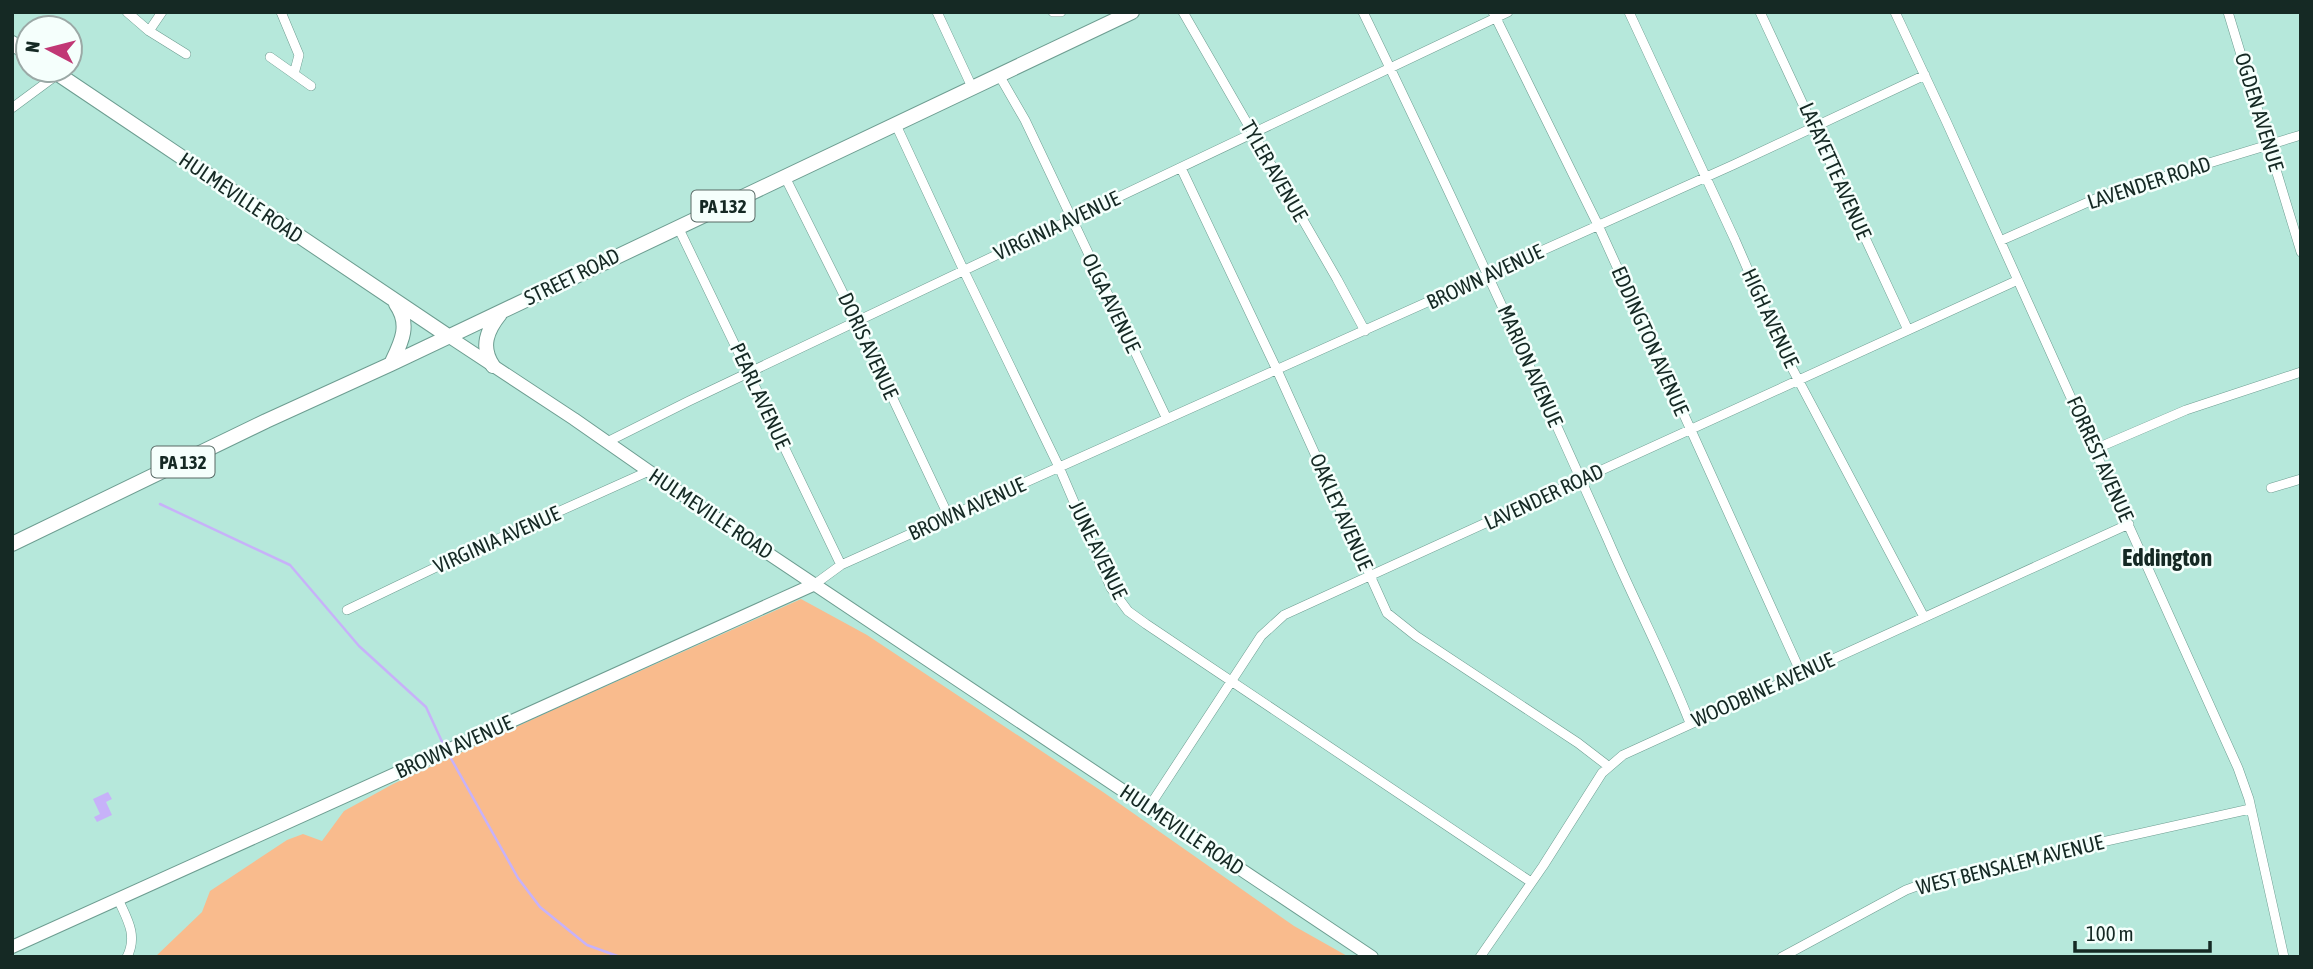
<svg xmlns="http://www.w3.org/2000/svg" width="2313" height="969" font-family="'Asap Condensed',sans-serif">
<style>
.green{fill:#f9bb8d}
.water{fill:#c7b2f9}
.lines{fill:none;stroke-linecap:round;stroke-linejoin:round}
.stream{stroke:#c7b2f9;stroke-width:2.5}
.street-casing{stroke:#6d9d91;stroke-width:10}
.secondary-casing{stroke:#6d9d91;stroke-width:14}
.primary-casing{stroke:#6d9d91;stroke-width:16}
.street{stroke:#fff;stroke-width:9}
.secondary{stroke:#fff;stroke-width:12}
.primary{stroke:#fff;stroke-width:14}
.labels{text-anchor:middle;stroke-width:5;stroke-linejoin:round;paint-order:stroke}
.shield{fill:#f5fffc;stroke:#586965;stroke-width:2}
.shield-label{font-size:19px;font-weight:bold;fill:#152924}
.street-label{font-size:21px;fill:#152924;stroke:#f5fffc}
.quarter-label{font-size:24px;font-weight:bold;fill:#152924;stroke:#f5fffc}
</style>
<rect width="100%" height="100%" fill="#b6e8db"/>
<path class="green" d="M801,599L867,635L1103,792L1294,926L1349,957H155L202,912L210,891L287,840L303,834L322,841L344,811L393,784L553,710Z"/>
<path class="water" d="M108,792L112,799L106,802L112,815L97,822L94,817L100,814L93,799Z"/>
<g class="lines">
<path class="stream" d="M160,504L290,565L359,646L426,707L444,746
M449,755L518,878L540,907L587,945L620,957"/>
<g class="street-casing">
<path id="street" d="M127,12L149,31L186,54
M281,12L299,55L294,74
M937,12L972,87
M1053,12H1061
M1183,12L1337,279L1365,331
M1363,12C1448,187 1529,363 1608,540C1634,601 1666,661 1690,723
M1493,12L1598,225L1801,673
M1629,12L1735,240L1784,353L1924,617
M1760,12L1908,330
M1895,12L1947,123L2238,768L2249,799L2284,957
M2228,12L2301,252
M149,31L162,12
M270,57L311,86
M999,75L1025,120L1167,419
M12,108L58,74
M896,125L964,271L1059,467L1111,588L1128,611L1146,624L1531,882
M1181,168L1277,370L1387,613L1416,636L1578,743L1608,766
M785,177L841,289L949,517
M678,227L841,565
M2000,241L2104,195L2301,135
M607,442L689,401L1508,12
M2095,449L2186,410L2301,372
M2271,488L2301,479
M815,584L841,565L1733,165L1925,75
M347,610L451,560L649,471
M1149,807L1261,636L1284,615L2018,280
M118,899C127,919 138,935 127,957
M1480,957L1543,866L1602,773L1623,755L2129,524
M1782,957L1906,890L1936,879L2250,809"/>
</g>
<g class="secondary-casing">
<path id="secondary" d="M448,336L574,419L736,532L1372,957
M12,947L815,584"/>
</g>
<g class="primary-casing">
<path id="primary" d="M12,43L28,54
M52,70L448,336
M391,364C401,343 411,325 396,304
M493,366C480,347 487,330 500,314
M12,544L266,421L391,364L1132,12"/>
</g>
<use href="#street" class="street"/>
<use href="#secondary" class="secondary"/>
<use href="#primary" class="primary"/>
</g>
<g class="labels">
<g class="shield">
<rect x="691.5" y="190.5" width="63" height="31" rx="5"/>
<rect x="151.5" y="446.5" width="63" height="31" rx="5"/>
</g>
<g class="shield-label">
<text x="723" y="213">PA 132</text>
<text x="183" y="469">PA 132</text>
</g>
<g class="street-label">
<text transform="translate(2259 112) rotate(73)" y="7">OGDEN AVENUE</text>
<text transform="translate(1274 171) rotate(60)" y="7">TYLER AVENUE</text>
<text transform="translate(1835 171) rotate(66)" y="7">LAFAYETTE AVENUE</text>
<text transform="translate(2149 183) rotate(-18)" y="7">LAVENDER ROAD</text>
<text transform="translate(241 198) rotate(34)" y="7">HULMEVILLE ROAD</text>
<text transform="translate(1057 226) rotate(-25)" y="7">VIRGINIA AVENUE</text>
<text transform="translate(572 277) rotate(-26)" y="7">STREET ROAD</text>
<text transform="translate(1485 277) rotate(-25)" y="7">BROWN AVENUE</text>
<text transform="translate(1111 303) rotate(64)" y="7">OLGA AVENUE</text>
<text transform="translate(1770 318) rotate(65)" y="7">HIGH AVENUE</text>
<text transform="translate(1650 341) rotate(66)" y="7">EDDINGTON AVENUE</text>
<text transform="translate(868 346) rotate(65)" y="7">DORIS AVENUE</text>
<text transform="translate(1530 366) rotate(66)" y="7">MARION AVENUE</text>
<text transform="translate(760 396) rotate(65)" y="7">PEARL AVENUE</text>
<text transform="translate(2100 459) rotate(66)" y="7">FORREST AVENUE</text>
<text transform="translate(1544 497) rotate(-25)" y="7">LAVENDER ROAD</text>
<text transform="translate(967 509) rotate(-24)" y="7">BROWN AVENUE</text>
<text transform="translate(1341 512) rotate(66)" y="7">OAKLEY AVENUE</text>
<text transform="translate(711 514) rotate(34)" y="7">HULMEVILLE ROAD</text>
<text transform="translate(497 540) rotate(-24)" y="7">VIRGINIA AVENUE</text>
<text transform="translate(1098 550) rotate(64)" y="7">JUNE AVENUE</text>
<text transform="translate(1763 690) rotate(-24)" y="7">WOODBINE AVENUE</text>
<text transform="translate(454 747) rotate(-24)" y="7">BROWN AVENUE</text>
<text transform="translate(1182 830) rotate(34)" y="7">HULMEVILLE ROAD</text>
<text transform="translate(2010 865) rotate(-14)" y="7">WEST BENSALEM AVENUE</text>
</g>
<g class="quarter-label">
<text x="2167" y="566">Eddington</text>
</g>
</g>
<rect width="2313" height="969" fill="none" stroke="#152924" stroke-width="28"/>
<g transform="translate(49 49) rotate(277)"><circle r="33" fill="#f5fffc" stroke="#9ba9a6" stroke-width="2"/>
<path d="M0-5L12 26L0 18L-12 26Z" fill="#c13875"/>
<text y="-10" font-size="19" font-weight="bold" text-anchor="middle" fill="#152924">N</text>
</g>
<path d="M2075 941v10h135v-10" fill="none" stroke="#152924" stroke-width="3.5"/>
<text x="2086" y="941" font-size="21" fill="#152924" stroke="#f5fffc" stroke-width="5" paint-order="stroke">100 m</text>
</svg>
